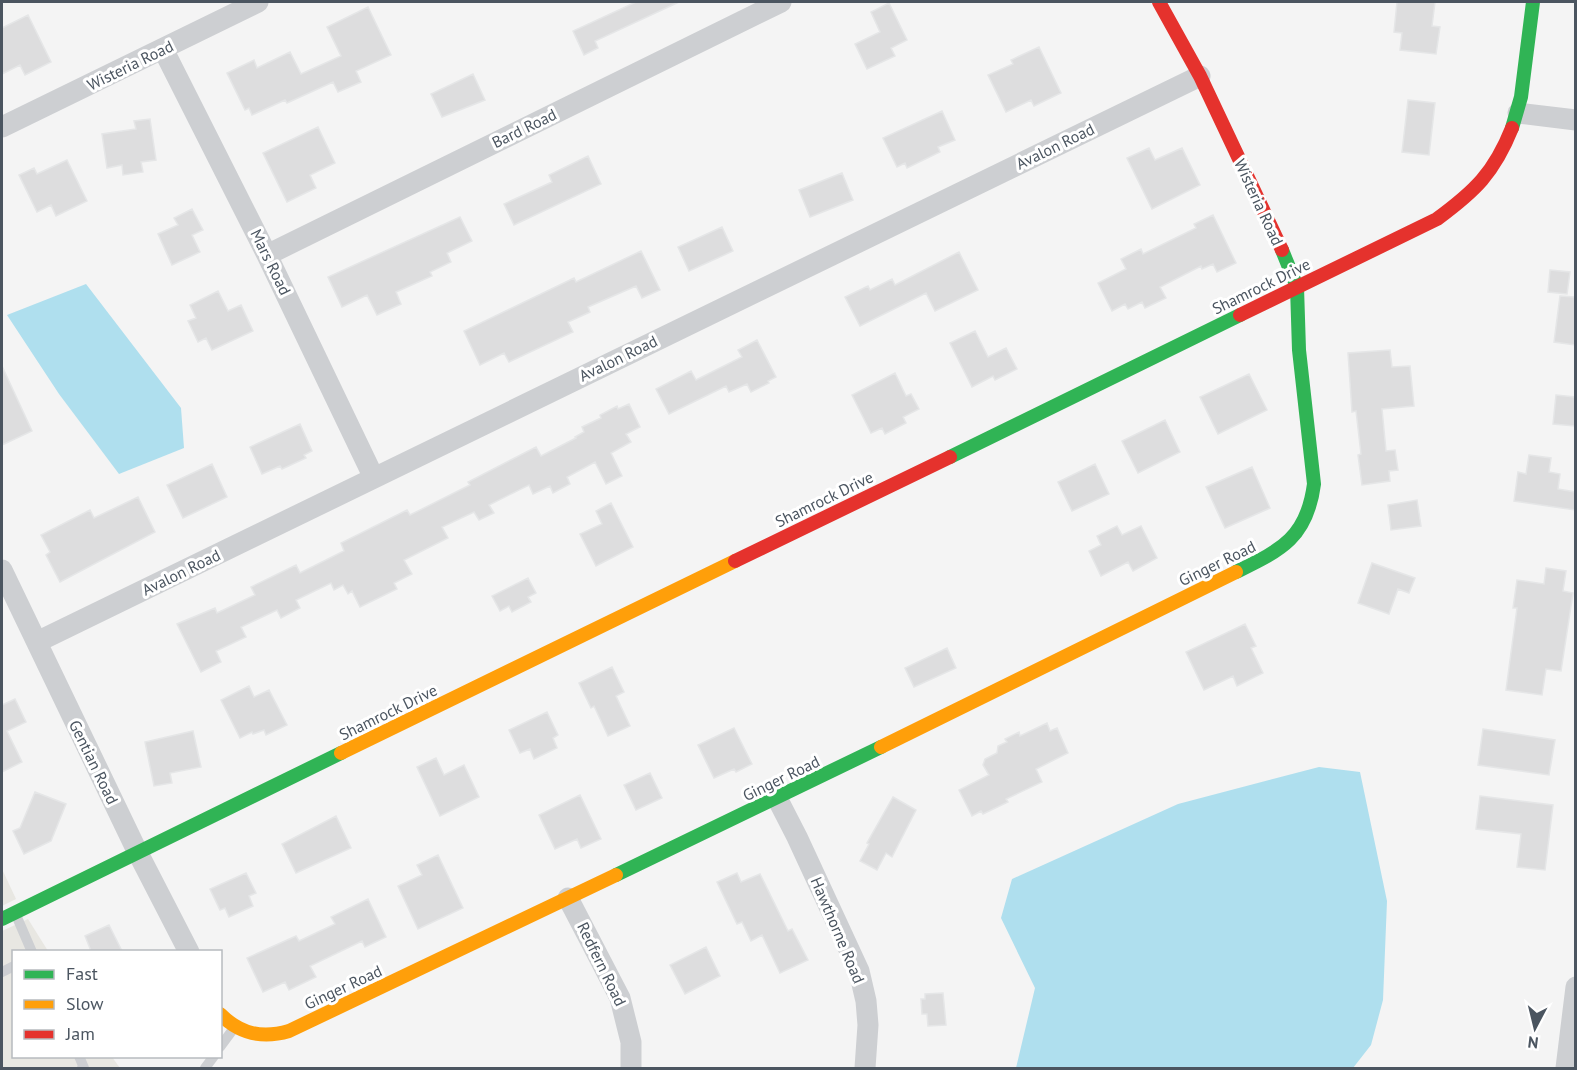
<svg xmlns="http://www.w3.org/2000/svg" width="1577" height="1070" font-family="'PT Sans',sans-serif">
<style>
.commercial{fill:#e8e7e2}
.water{fill:#afdfee}
.building{fill:#ddddde;stroke:#e5e6e7;stroke-width:1.5}
.lines{fill:none;stroke-linecap:round;stroke-linejoin:round}
.lane{stroke:#cdcfd2;stroke-width:10}
.street{stroke:#cdcfd2;stroke-width:21}
.fast{stroke:#30b455;stroke-width:14}
.slow{stroke:#ff9f0a;stroke-width:14}
.jam{stroke:#e5322d;stroke-width:14}
.labels{text-anchor:middle;stroke-width:6;stroke-linejoin:round;paint-order:stroke}
.street-label{font-size:16px;fill:#4b5560;stroke:#fff}
</style>
<rect width="100%" height="100%" fill="#f4f4f4"/>
<path class="commercial" d="M2,869L16,899L2,906Z
M28,919L48,951L14,952V1056L112,1057L120,1068H2V931Z"/>
<path class="water" d="M86,284L181,408L184,448L119,474L59,394L7,315Z
M1319,767L1360,772L1387,901L1383,1000L1371,1045L1353,1068H1016L1035,988L1001,918L1012,879L1178,804Z"/>
<path class="building" d="M636,2H679L595,41L598,48L584,55L573,31Z
M1397,2H1435L1432,26L1440,27L1436,54L1400,50L1402,33L1394,32Z
M889,3L907,40L891,48L895,56L867,69L855,44L880,32L871,12Z
M368,7L391,55L356,71L361,82L338,92L333,82L287,103L285,100L252,115L249,108L245,110L227,73L254,60L257,68L290,52L301,74L341,56L327,27Z
M28,15L51,62L25,75L20,65L2,74V28Z
M1039,47L1061,93L1034,106L1031,100L1006,112L988,75L1013,64L1011,60Z
M473,74L485,100L442,117L431,94Z
M1408,100L1435,103L1429,155L1402,152Z
M942,111L955,140L938,147L940,152L907,168L905,163L897,167L883,138Z
M150,119L156,160L141,162L143,172L123,175L122,165L107,168L102,134L136,129L134,121Z
M318,127L335,163L310,175L316,188L287,202L263,153Z
M1149,148L1155,160L1182,148L1200,185L1152,209L1127,158Z
M588,156L601,184L514,225L504,204L552,182L549,175Z
M67,160L87,201L56,216L51,205L37,212L19,175L34,168L37,174Z
M842,173L853,200L810,217L799,190Z
M192,209L203,230L192,235L200,252L172,265L158,234L178,225L174,218Z
M1213,215L1236,263L1217,272L1213,264L1202,269L1201,266L1160,287L1166,298L1145,308L1142,302L1128,309L1125,304L1112,311L1098,283L1126,269L1121,259L1141,249L1143,254L1196,228L1194,224Z
M460,217L472,241L447,253L451,262L430,272L432,276L396,292L401,304L377,315L367,295L342,307L328,277Z
M722,227L733,251L689,271L678,247Z
M641,251L660,290L642,298L636,286L588,307L590,312L568,322L573,332L509,362L504,353L480,365L464,331L574,278L576,282Z
M959,252L978,290L935,311L926,293L860,326L845,297L868,286L870,290L892,279L895,285Z
M1550,270L1570,272L1567,294L1548,292Z
M218,291L228,311L241,305L253,331L212,350L206,338L198,342L188,321L196,318L190,305Z
M1560,296L1575,297V345L1554,342Z
M975,331L988,357L1006,348L1017,369L995,380L993,376L972,387L950,343Z
M757,340L776,377L768,381L769,383L751,392L747,384L729,392L726,386L669,414L656,389L691,371L696,380L742,357L738,350Z
M1390,350L1392,367L1410,366L1414,406L1382,409L1386,451L1395,450L1398,470L1389,471L1390,481L1362,485L1358,455L1361,454L1356,411L1352,412L1348,353Z
M2,366L32,431L2,445Z
M895,373L906,396L911,394L919,409L903,417L906,423L885,434L882,428L871,433L852,395Z
M1249,374L1267,410L1218,434L1200,397Z
M1556,395L1575,397V426L1553,424Z
M629,404L640,427L626,434L631,442L611,453L622,476L606,484L595,462L567,477L570,484L553,493L550,486L533,494L529,485L489,505L494,513L479,520L474,512L442,527L448,538L404,560L412,574L394,583L397,589L360,607L352,591L348,594L343,585L334,590L331,583L296,600L300,608L281,618L277,610L241,627L246,637L216,651L221,662L201,672L177,624L215,608L217,613L255,595L251,587L296,565L300,573L344,551L341,543L407,510L410,515L470,485L468,482L536,447L541,456L576,438L575,437L584,432L582,427L601,418L600,415L617,406L618,409Z
M1165,420L1180,452L1138,473L1122,441Z
M300,424L312,451L304,455L306,458L282,469L280,466L262,474L250,447Z
M1529,455L1551,458L1549,472L1560,474L1558,489L1575,492V510L1514,501L1518,472L1526,474Z
M212,464L227,497L183,518L167,485Z
M1095,464L1109,494L1072,511L1058,482Z
M1252,467L1270,508L1225,528L1206,487Z
M138,497L155,532L60,582L46,555L50,552L41,535L90,510L94,518Z
M1417,500L1421,526L1391,530L1388,505Z
M611,503L633,547L596,566L580,534L602,524L596,511Z
M1117,526L1122,535L1141,526L1157,558L1133,571L1128,562L1101,576L1089,551L1101,545L1097,536Z
M1372,563L1415,578L1409,593L1398,589L1389,614L1358,603Z
M1546,568L1566,571L1563,591L1573,593L1561,671L1546,669L1542,695L1506,690L1517,608H1513L1517,580L1544,584Z
M528,578L536,593L528,597L531,602L512,612L509,606L500,611L492,596Z
M1245,624L1256,646L1251,648L1263,673L1237,686L1233,676L1204,690L1186,652Z
M947,648L956,668L914,687L905,668Z
M612,667L624,692L616,696L630,726L608,736L594,706L591,708L579,683Z
M249,686L254,697L269,690L287,725L266,735L264,730L253,734L252,732L240,738L221,700Z
M15,699L26,722L7,731L22,762L2,772V705Z
M547,712L558,735L553,738L557,748L534,759L530,749L520,753L509,730Z
M1047,723L1050,731L1057,728L1068,753L1036,769L1042,782L1006,799L1008,802L983,814L981,811L972,816L959,790L989,775L983,765L985,759L997,753L998,746L1007,742L1005,739L1019,732L1020,736Z
M734,728L752,764L736,772L734,769L714,778L698,745Z
M1483,729L1555,740L1549,775L1478,765Z
M193,731L201,767L170,773L172,783L154,786L145,742Z
M436,758L444,775L464,765L479,797L440,816L417,767Z
M650,773L662,798L636,810L624,785Z
M35,792L66,804L51,841L24,854L13,831L20,828Z
M580,795L601,839L581,848L577,839L555,849L539,815Z
M1480,796L1553,805L1545,870L1517,867L1521,834L1476,829Z
M893,797L916,810L892,857L886,853L877,870L860,861L869,844L867,843Z
M336,816L351,848L296,873L282,844Z
M438,855L463,908L418,929L398,886L422,875L417,865Z
M246,873L256,893L249,896L253,906L229,917L225,908L220,910L210,889Z
M737,873L741,882L760,874L788,931L792,929L808,960L780,973L762,935L751,941L742,922L737,924L717,882Z
M368,899L386,937L365,947L362,941L310,966L316,977L289,990L285,982L263,992L247,958L296,936L299,941L335,924L331,917Z
M109,925L122,951H91L85,936Z
M706,947L720,976L685,994L670,965Z
M943,993L946,1025L928,1026L927,1014H922L921,999H925V994Z"/>
<g class="lines">
<path class="lane" d="M16,915L32,952
M2,972L14,966
M220,1047L234,1028
M79,1056L84,1068H82
M205,1068L214,1056"/>
<path class="street" d="M163,49L267,255L374,478
M1518,113L1576,120
M2,127L258,2
M267,255L781,2
M2,570L138,853L189,952
M37,642L1200,76
M777,798L797,837L859,971L866,1001L868,1025L865,1068
M568,898L620,998L631,1042V1068
M1566,1068L1576,987"/>
<path class="fast" d="M1512,128L1521,97L1533,2
M950,457L1240,315
M1236,572C1281,550 1307,538 1314,484L1299,350L1297,287L1282,250
M616,875L881,747
M2,919L341,753"/>
<path class="slow" d="M881,747L1236,572
M341,753L735,561
M220,1014C240,1034 262,1039 289,1031L616,875"/>
<path class="jam" d="M1159,2L1200,76L1282,250
M1240,315L1437,219C1475,191 1494,173 1512,128
M735,561L950,457"/>
</g>
<g class="labels">
<g class="street-label">
<text transform="translate(130 65) rotate(-26)" y="6">Wisteria Road</text>
<text transform="translate(524 128) rotate(-26)" y="6">Bard Road</text>
<text transform="translate(1055 146) rotate(-26)" y="6">Avalon Road</text>
<text transform="translate(1259 202) rotate(65)" y="6">Wisteria Road</text>
<text transform="translate(271 262) rotate(64)" y="6">Mars Road</text>
<text transform="translate(1261 286) rotate(-26)" y="6">Shamrock Drive</text>
<text transform="translate(618 358) rotate(-26)" y="6">Avalon Road</text>
<text transform="translate(824 499) rotate(-26)" y="6">Shamrock Drive</text>
<text transform="translate(1217 563) rotate(-26)" y="6">Ginger Road</text>
<text transform="translate(181 572) rotate(-26)" y="6">Avalon Road</text>
<text transform="translate(388 712) rotate(-26)" y="6">Shamrock Drive</text>
<text transform="translate(94 762) rotate(64)" y="6">Gentian Road</text>
<text transform="translate(781 778) rotate(-26)" y="6">Ginger Road</text>
<text transform="translate(838 930) rotate(67)" y="6">Hawthorne Road</text>
<text transform="translate(602 964) rotate(64)" y="6">Redfern Road</text>
<text transform="translate(343 987) rotate(-25)" y="6">Ginger Road</text>
</g>
</g>
<rect width="1577" height="1070" fill="none" stroke="#4b5560" stroke-width="6"/>
<rect x="12" y="950" width="210" height="108" fill="#ffffff" stroke="#b7bbbf" stroke-width="1.5"/>
<rect x="24" y="970" width="30" height="9" fill="#30b455" stroke="#b7bbbf" stroke-width="1.5"/>
<text x="66" y="980" font-size="18" fill="#4b5560">Fast</text>
<rect x="24" y="1000" width="30" height="9" fill="#ff9f0a" stroke="#b7bbbf" stroke-width="1.5"/>
<text x="66" y="1010" font-size="18" fill="#4b5560">Slow</text>
<rect x="24" y="1030" width="30" height="9" fill="#e5322d" stroke="#b7bbbf" stroke-width="1.5"/>
<text x="66" y="1040" font-size="18" fill="#4b5560">Jam</text>
<g transform="translate(1535 1028) rotate(187)" stroke="#ffffff" stroke-width="4.5" paint-order="stroke">
<path d="M0-4.5L10 22L0 15L-10 22Z" fill="#4b5560"/>
<text y="-9" font-size="16" font-weight="bold" text-anchor="middle" fill="#4b5560">N</text>
</g>
</svg>
